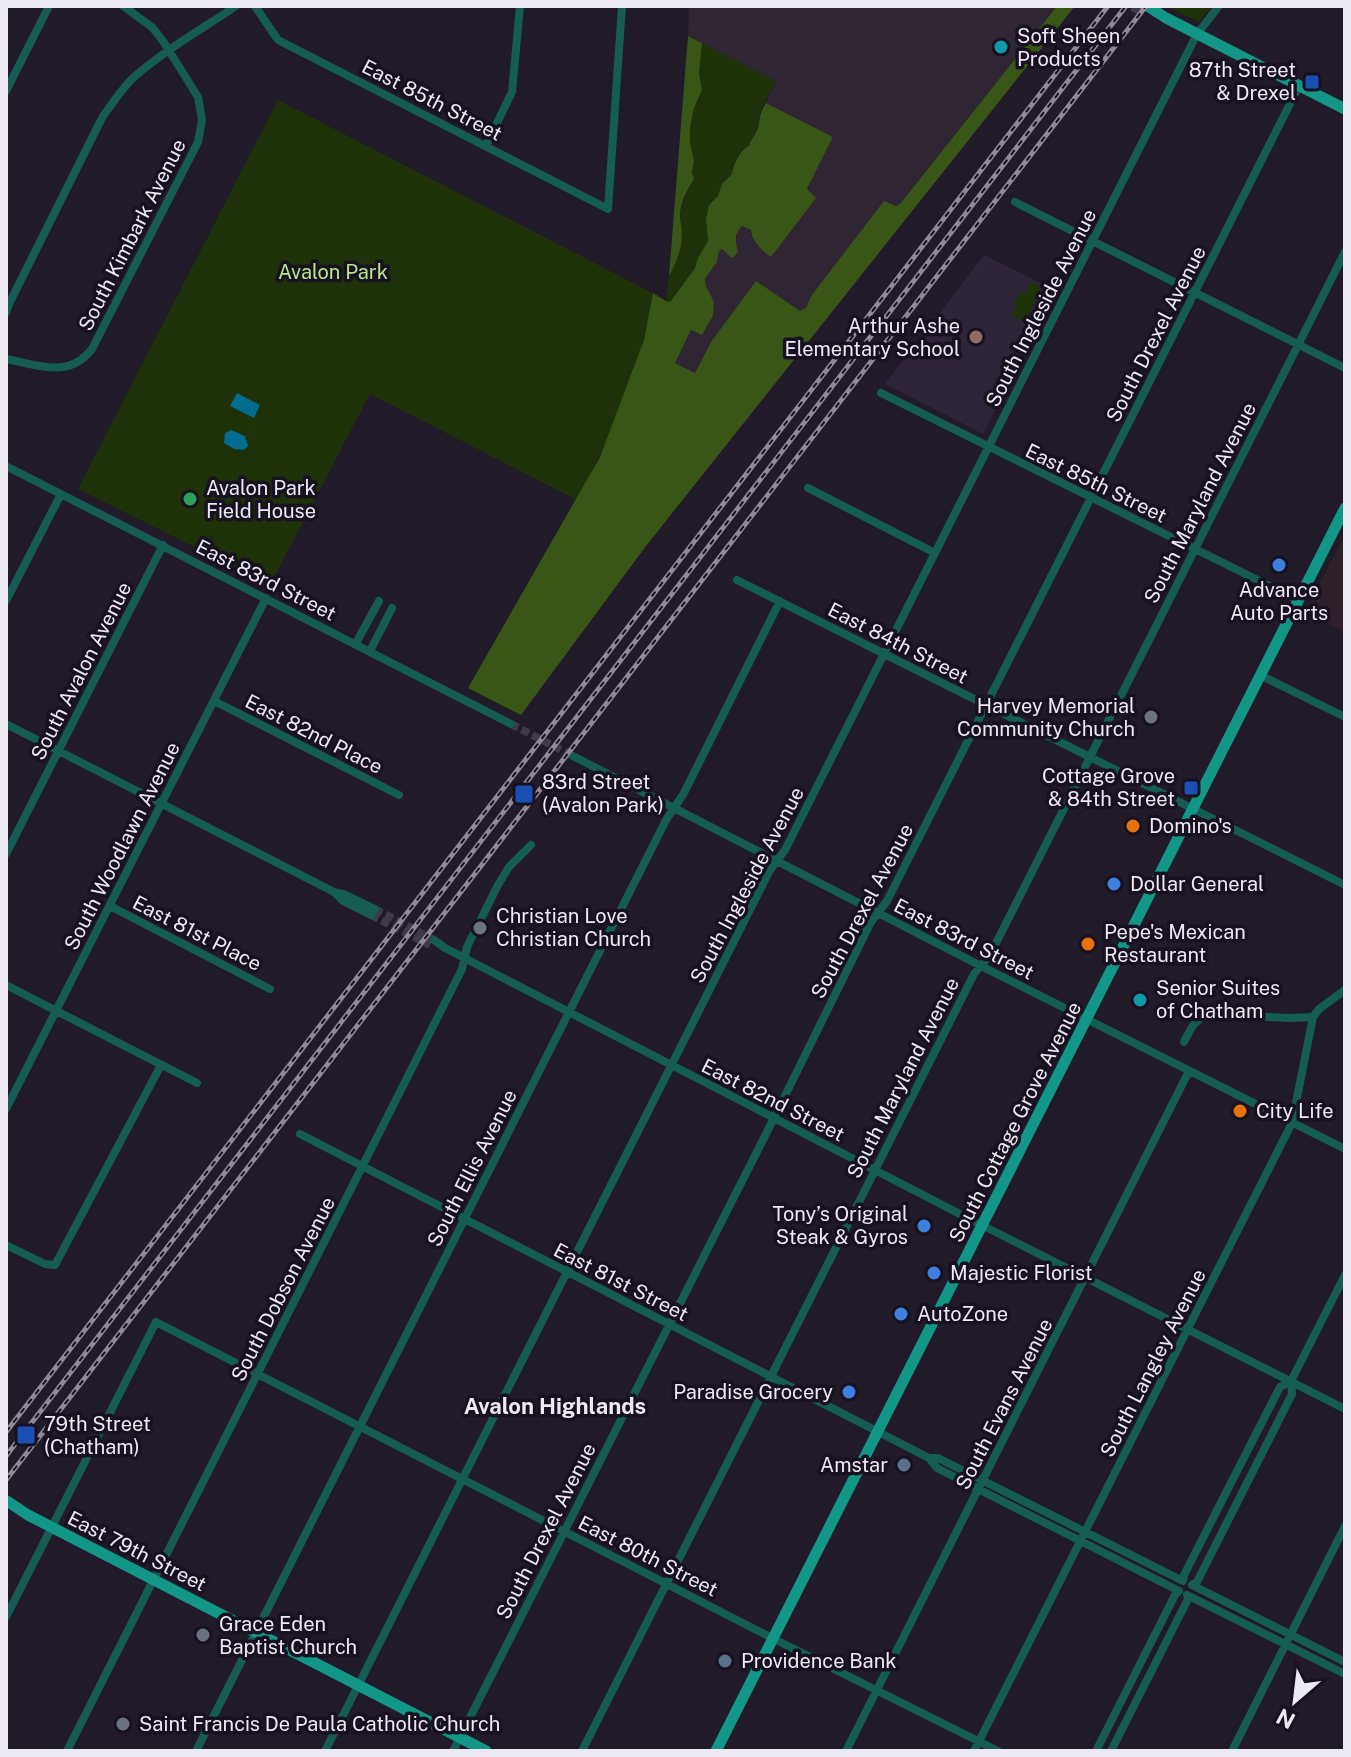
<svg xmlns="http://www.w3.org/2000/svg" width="1351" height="1757" font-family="'Public Sans',sans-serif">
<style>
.commercial{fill:#2e202b}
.industrial{fill:#2f2533}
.built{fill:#2e2438}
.green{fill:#1e3108}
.forest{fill:#395616}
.water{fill:#016c8e}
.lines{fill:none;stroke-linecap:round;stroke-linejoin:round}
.minor-tunnel{stroke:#403947;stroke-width:8;stroke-dasharray:8 4;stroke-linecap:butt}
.major-tunnel{stroke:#403947;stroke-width:11;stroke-dasharray:11 5.5;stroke-linecap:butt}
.minor{stroke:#155d52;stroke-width:8}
.major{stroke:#129786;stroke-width:11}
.rail-casing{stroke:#908a97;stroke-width:5}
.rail{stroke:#18111f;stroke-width:2;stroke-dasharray:6;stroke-linecap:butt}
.culture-dot{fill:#0f9aa8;stroke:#18111f;stroke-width:3}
.transit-dot{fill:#1a4fb4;stroke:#18111f;stroke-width:3}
.education-dot{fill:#8d6e63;stroke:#18111f;stroke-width:3}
.leisure-dot{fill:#2e9e5b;stroke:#18111f;stroke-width:3}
.shop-dot{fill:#3f7fe0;stroke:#18111f;stroke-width:3}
.worship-dot{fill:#6b7280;stroke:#18111f;stroke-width:3}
.food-dot{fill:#e8710a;stroke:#18111f;stroke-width:3}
.service-dot{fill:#5c6f8a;stroke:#18111f;stroke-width:3}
.labels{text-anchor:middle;stroke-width:7;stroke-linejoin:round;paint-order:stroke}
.poi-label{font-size:20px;fill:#ede9f3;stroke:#18111f;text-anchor:start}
.street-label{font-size:20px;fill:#ede9f3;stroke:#18111f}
.park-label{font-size:20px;fill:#b7e58b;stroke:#18111f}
.neighbourhood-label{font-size:22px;font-weight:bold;fill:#ede9f3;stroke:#18111f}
</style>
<rect width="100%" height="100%" fill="#211a29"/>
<path class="commercial" d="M1345,534V632L1306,612Z"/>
<path class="industrial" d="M689,6H1057L900,204L896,206L884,202L811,296L806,308L800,311L711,342L695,374L675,363L691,330L702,335L713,316L705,279L717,262L719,251L722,249L727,252L736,244L737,232L742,226L751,230V235L765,253L807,189L833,138L766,103L776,81L688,36Z"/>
<path class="built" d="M984,255L1055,290L983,434L885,384Z"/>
<path class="green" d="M1166,6H1212L1199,22Z
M702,43L776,81L760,112L757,132L751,139L749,146C743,148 736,159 733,166L732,174L727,179L718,196L709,206L706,219L708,241L698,258L695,268L670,302L666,301L669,276L679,254L682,236L680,215L681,205L692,183L694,160L690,143V128L694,108L702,90L699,73Z
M278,100L653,293C650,309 648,327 643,343C627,397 604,450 577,500L370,394L270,585L78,489Z
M1031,282L1042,288L1025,323L1011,316L1016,305L1014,303L1020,292L1025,294Z"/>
<path class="forest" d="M1057,6H1075L646,546L521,715L468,688L600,457L644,340L653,293L666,301L670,302L695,268L698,258L708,241L706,219L709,205L718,196L722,184L732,174C733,165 740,150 749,146C751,138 756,135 758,128C760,118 760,112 766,103L833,137L807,189L816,198L771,257C763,252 751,240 751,230L742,226C734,235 735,240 738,251L735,256L732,258L722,249L719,251L717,262L705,279L706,286L714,302L713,316L702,335L691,330L675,363L695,373L711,342L756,281L800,311L806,308L811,296L884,201L896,206L900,204Z
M688,36L702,43L699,73L702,90L694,108L690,128V143L694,160L692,173L694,179C688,189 680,202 680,215C680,221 682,227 682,234C682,249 676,263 669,276Z"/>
<path class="water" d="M237,393L260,405L254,418L230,406Z
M231,430L245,436L248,446L244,450L234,449L224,443L225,433Z"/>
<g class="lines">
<path class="minor-tunnel" d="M511,724L571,755
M375,909L434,940
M371,915L430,945"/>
<path class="major-tunnel" d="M1133,6L1144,12"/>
<path class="minor" d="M255,6L278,40L608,209L622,6
M6,91L49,6
M486,146L512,92L520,6
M1015,202L1345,368
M6,313L9,304L103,116C113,103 122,88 134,77C165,50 202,29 236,6
M6,359C38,365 69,379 92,349L198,142L202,120L198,97L163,41L152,27L123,6
M881,393L1298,600
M6,466L511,724
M808,488L935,553
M737,580L1345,885
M6,601L61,494
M356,643L379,601
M370,651L392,608
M1260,675L1345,717
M214,701L399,795
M6,724L334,892L346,895L375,909
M571,755L981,966L1345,1149
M6,854L163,545
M334,892L343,901L371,915
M110,906L270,989
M434,940L445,948L958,1213L1345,1409
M6,985L197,1083
M1184,1042C1191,1028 1195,1018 1211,1014L1288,1018L1313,1017
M6,1109L266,598
M300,1134L929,1458H938L1183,1581L1184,1575L1280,1387L1291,1381
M6,1245L45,1264L55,1265L161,1065
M1345,1275L1291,1381L1292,1394L1197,1582L1192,1585L1345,1662
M929,1458L937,1468L1179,1591L1175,1595L1096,1751
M6,1617L156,1322L774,1639L998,1751
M67,1751L462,969L467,947L498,885L509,867L531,845
M196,1751L666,820L684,793L780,601
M325,1751L770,870L785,850L1197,34L1219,6
M453,1751L769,1128L871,922L887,901L1299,86
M582,1751L974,974L990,955L1345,252
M846,1751L1189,1071
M974,1751L1292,1123L1313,1017L1319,1009L1345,990
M1111,1751L1188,1599L1187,1595L1345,1674
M1232,1751L1345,1526"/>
<path class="major" d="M1149,7L1166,18L1345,109
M7,1501L28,1515L486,1751
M716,1751L1345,508"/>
<g class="rail-casing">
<path id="rail" d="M6,1432L1108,6
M6,1456L1126,6
M6,1480L1146,6"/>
</g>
<use href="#rail" class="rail"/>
</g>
<g class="culture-dot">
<circle cx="1001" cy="47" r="8"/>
<circle cx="1140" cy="1000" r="8"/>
</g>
<g class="transit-dot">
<rect x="1304" y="74" width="16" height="16" rx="4"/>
<rect x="1183" y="780" width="16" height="16" rx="4"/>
<rect x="514" y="784" width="20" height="20" rx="4"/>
<rect x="16" y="1425" width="20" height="20" rx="4"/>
</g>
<circle class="education-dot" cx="976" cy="337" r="8"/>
<circle class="leisure-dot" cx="190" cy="499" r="8"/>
<g class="shop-dot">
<circle cx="1279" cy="565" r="8"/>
<circle cx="1114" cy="884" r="8"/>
<circle cx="924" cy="1226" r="8"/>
<circle cx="934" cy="1273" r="8"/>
<circle cx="901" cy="1314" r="8"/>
<circle cx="849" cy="1392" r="8"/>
</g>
<g class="worship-dot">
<circle cx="1151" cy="717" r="8"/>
<circle cx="480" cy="928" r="8"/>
<circle cx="203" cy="1635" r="8"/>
<circle cx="123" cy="1724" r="8"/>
</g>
<g class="food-dot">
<circle cx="1133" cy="826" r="8"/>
<circle cx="1088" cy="944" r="8"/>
<circle cx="1240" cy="1111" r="8"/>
</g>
<g class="service-dot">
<circle cx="904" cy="1465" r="8"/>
<circle cx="725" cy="1661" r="8"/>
</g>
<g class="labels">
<g class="poi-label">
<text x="1017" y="43">Soft Sheen<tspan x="1017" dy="23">Products</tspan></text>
<text x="1296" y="77" text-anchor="end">87th Street<tspan x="1296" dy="23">&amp; Drexel</tspan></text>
<text x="960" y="333" text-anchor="end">Arthur Ashe<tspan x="960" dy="23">Elementary School</tspan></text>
<text x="206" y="495">Avalon Park<tspan x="206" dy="23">Field House</tspan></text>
<text x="1279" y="597" text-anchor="middle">Advance<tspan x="1279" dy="23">Auto Parts</tspan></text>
<text x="1135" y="713" text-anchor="end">Harvey Memorial<tspan x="1135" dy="23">Community Church</tspan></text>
<text x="1175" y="783" text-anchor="end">Cottage Grove<tspan x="1175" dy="23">&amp; 84th Street</tspan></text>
<text x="542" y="789">83rd Street<tspan x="542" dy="23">(Avalon Park)</tspan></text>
<text x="1149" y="833">Domino's</text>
<text x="1130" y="891">Dollar General</text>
<text x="496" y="923">Christian Love<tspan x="496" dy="23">Christian Church</tspan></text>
<text x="1104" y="939">Pepe's Mexican<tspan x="1104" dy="23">Restaurant</tspan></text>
<text x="1156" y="995">Senior Suites<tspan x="1156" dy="23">of Chatham</tspan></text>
<text x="1256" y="1118">City Life</text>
<text x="908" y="1221" text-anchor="end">Tony’s Original<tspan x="908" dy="23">Steak &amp; Gyros</tspan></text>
<text x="950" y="1280">Majestic Florist</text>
<text x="917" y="1321">AutoZone</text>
<text x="833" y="1399" text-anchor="end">Paradise Grocery</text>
<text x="44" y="1431">79th Street<tspan x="44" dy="23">(Chatham)</tspan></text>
<text x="888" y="1472" text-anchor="end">Amstar</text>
<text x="219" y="1631">Grace Eden<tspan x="219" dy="23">Baptist Church</tspan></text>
<text x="741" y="1668">Providence Bank</text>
<text x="139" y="1731">Saint Francis De Paula Catholic Church</text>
</g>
<g class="street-label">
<text transform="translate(432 100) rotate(27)" y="7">East 85th Street</text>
<text transform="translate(132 235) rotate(-63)" y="7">South Kimbark Avenue</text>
<text transform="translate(1041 308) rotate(-63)" y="7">South Ingleside Avenue</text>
<text transform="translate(1156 334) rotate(-63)" y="7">South Drexel Avenue</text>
<text transform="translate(1096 483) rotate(26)" y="7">East 85th Street</text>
<text transform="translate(1200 503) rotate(-63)" y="7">South Maryland Avenue</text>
<text transform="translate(266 580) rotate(27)" y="7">East 83rd Street</text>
<text transform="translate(898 643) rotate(27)" y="7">East 84th Street</text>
<text transform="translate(81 671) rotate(-63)" y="7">South Avalon Avenue</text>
<text transform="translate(314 734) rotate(27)" y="7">East 82nd Place</text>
<text transform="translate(122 846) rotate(-63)" y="7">South Woodlawn Avenue</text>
<text transform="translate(747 885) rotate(-62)" y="7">South Ingleside Avenue</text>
<text transform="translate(862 911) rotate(-62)" y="7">South Drexel Avenue</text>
<text transform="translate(197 933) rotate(27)" y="7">East 81st Place</text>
<text transform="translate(964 939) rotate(27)" y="7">East 83rd Street</text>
<text transform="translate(903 1078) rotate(-63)" y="7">South Maryland Avenue</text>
<text transform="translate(773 1100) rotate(27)" y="7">East 82nd Street</text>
<text transform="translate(1015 1122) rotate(-63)" y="7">South Cottage Grove Avenue</text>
<text transform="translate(472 1168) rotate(-63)" y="7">South Ellis Avenue</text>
<text transform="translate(621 1282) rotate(27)" y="7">East 81st Street</text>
<text transform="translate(283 1289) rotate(-63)" y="7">South Dobson Avenue</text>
<text transform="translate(1153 1363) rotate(-63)" y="7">South Langley Avenue</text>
<text transform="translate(1004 1404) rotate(-63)" y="7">South Evans Avenue</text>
<text transform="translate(546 1531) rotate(-63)" y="7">South Drexel Avenue</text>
<text transform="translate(137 1551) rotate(27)" y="7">East 79th Street</text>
<text transform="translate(648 1556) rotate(27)" y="7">East 80th Street</text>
</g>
<g class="park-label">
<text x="333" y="279">Avalon Park</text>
</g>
<g class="neighbourhood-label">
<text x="555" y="1414">Avalon Highlands</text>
</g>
</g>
<rect width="1351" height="1757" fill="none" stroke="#ede9f3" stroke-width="16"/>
<g transform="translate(1295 1701) rotate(208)" stroke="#18111f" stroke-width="6" paint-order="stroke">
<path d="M0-6L14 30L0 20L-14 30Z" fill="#ede9f3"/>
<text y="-12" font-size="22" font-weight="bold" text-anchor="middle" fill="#ede9f3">N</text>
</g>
</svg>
